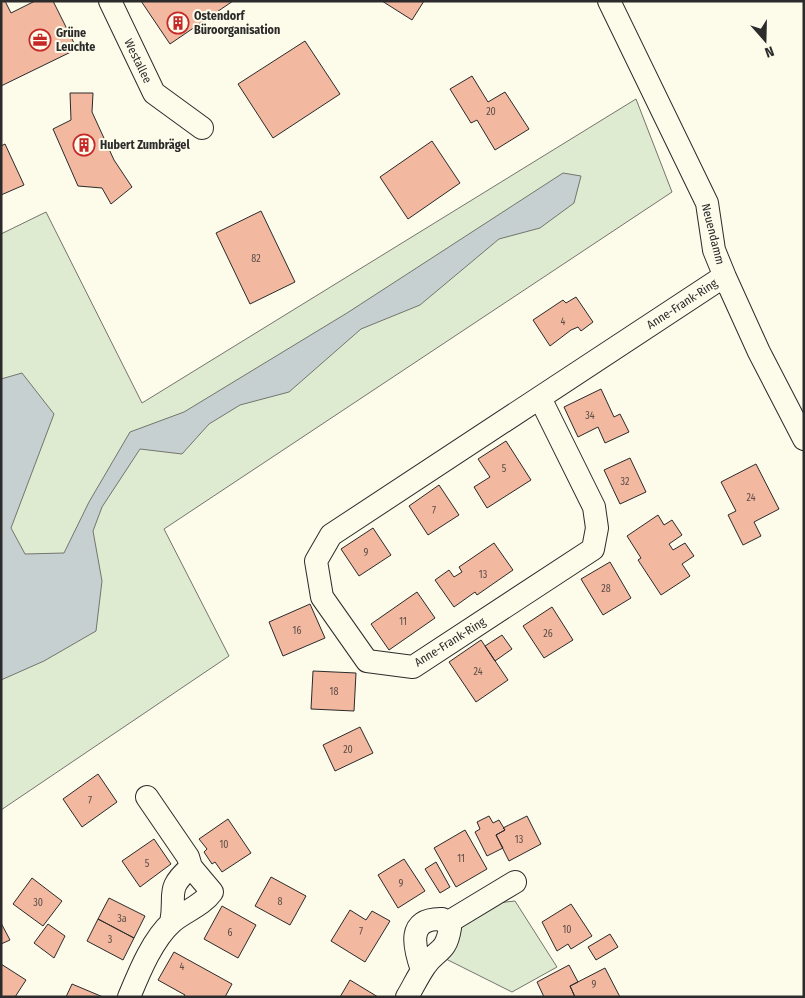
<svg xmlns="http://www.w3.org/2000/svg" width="805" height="998" font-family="'Fira Sans Condensed',sans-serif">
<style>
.green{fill:#deebd1;stroke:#74746e}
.water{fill:#c7d0d0;stroke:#74746e}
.building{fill:#f2b8a0;stroke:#2b2b2b}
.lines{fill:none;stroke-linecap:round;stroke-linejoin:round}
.minor-casing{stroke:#2b2b2b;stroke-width:24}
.minor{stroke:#fdfbea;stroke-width:22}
.labels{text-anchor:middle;stroke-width:4;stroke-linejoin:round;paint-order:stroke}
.number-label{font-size:10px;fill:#5d4e48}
.poi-label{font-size:12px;font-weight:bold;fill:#2b2b2b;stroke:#fdfbea;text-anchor:start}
.street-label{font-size:12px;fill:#2b2b2b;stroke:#fdfbea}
</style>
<rect width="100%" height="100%" fill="#fdfbea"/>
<path class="green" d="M636,99L672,192L164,529L229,656L1,810V234L46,212L142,403Z
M515,901L557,967L512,992L446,959L460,925L497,903Z"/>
<path class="water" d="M563,173L581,176L574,203L540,228L499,239L420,305L361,329L289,392L240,405L209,424L182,454L140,449L102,507L93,531L102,581L96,631L44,661L1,680V379L22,373L54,414L11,528L25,554L64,553L89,502L130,432L184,412L347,313Z"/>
<path class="building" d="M1,1H5L11,13L35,1H53L77,49L1,86Z
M141,1H233L170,44Z
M382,1H424L412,20Z
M305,41L340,94L273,138L238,84Z
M472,76L488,102L505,92L529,129L495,150L477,120L471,123L450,89Z
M70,93H93L92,112L114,160L132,187L111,204L102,188L78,186L53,129L71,120Z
M432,141L460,183L408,219L380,177Z
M5,144L24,185L1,195V146Z
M261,211L295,282L250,304L216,233Z
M576,297L593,322L581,331L578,327L571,330L550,346L533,320L563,300L566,303Z
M601,389L614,417L620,414L629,432L605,443L598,427L578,437L564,407Z
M506,441L531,480L487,508L474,487L490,477L478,459Z
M630,458L646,492L620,504L604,470Z
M756,464L779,509L754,522L761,536L743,545L728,515L736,511L721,482Z
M439,485L459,515L428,535L409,506Z
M658,515L664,525L672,520L682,535L669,544L673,550L685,543L694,556L682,564L690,576L661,595L638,560L641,558L627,536Z
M373,528L391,555L359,576L341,549Z
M494,543L513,570L477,595L475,592L454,607L435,580L449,570L454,577L462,572L459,567Z
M610,562L631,598L603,615L581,579Z
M417,592L435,618L389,650L371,624Z
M310,604L325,638L283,656L269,622Z
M552,607L573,640L544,658L523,626Z
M502,635L512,649L495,661L485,646Z
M481,640L508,680L476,702L449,662Z
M313,671L356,673L354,711L311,709Z
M360,727L373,753L335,771L323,745Z
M98,774L117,802L82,827L63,799Z
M489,816L493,823L499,820L505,830L496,835L503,848L487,856L475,832L480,829L477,822Z
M527,816L541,844L509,861L496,835L505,830L503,828Z
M228,819L251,853L222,872L215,862L212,864L204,852L207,849L199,839Z
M465,830L487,869L456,887L434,848Z
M154,839L171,864L140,887L122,861Z
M404,859L425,891L398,908L378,875Z
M436,862L450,887L440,893L425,869Z
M271,877L306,896L290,925L255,906Z
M32,878L62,901L43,926L13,904Z
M109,898L145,916L134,938L98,919Z
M571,904L592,936L571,949L568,944L557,951L542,922Z
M222,906L256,925L238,958L204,939Z
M350,910L366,920L372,911L390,921L365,962L331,941Z
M98,919L134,938L123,960L87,941Z
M1,923L10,940L1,944Z
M48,924L65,936L54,958L34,943Z
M610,934L618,947L596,960L588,947Z
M174,952L232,984L225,997H184L185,995L158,980Z
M1,964L26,980L15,997H1Z
M569,965L578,982L570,986L575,997H544L537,982Z
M605,968L620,997H575L570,986Z
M350,980L378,997H340Z
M72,984L103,997H66Z"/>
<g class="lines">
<g class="minor-casing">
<path id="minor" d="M110,1L154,93L202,128
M609,1L707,203L714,250L725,277L759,352L804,439
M540,398L594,507L597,528L593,549L413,667L367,661L322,597L316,561L331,535L720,279L725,277
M147,797L188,857L191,867
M447,923L515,882
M129,997C139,973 152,940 172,922C185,911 202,906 212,892L191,867C164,890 177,894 171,923
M407,997C413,987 418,976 425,966C436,949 446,954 450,928L442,919C406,918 414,947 422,970"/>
</g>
<use href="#minor" class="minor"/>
</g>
<defs>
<g id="building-ring" transform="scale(1.125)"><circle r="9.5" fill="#fdfbea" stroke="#c62828" stroke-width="1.5"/><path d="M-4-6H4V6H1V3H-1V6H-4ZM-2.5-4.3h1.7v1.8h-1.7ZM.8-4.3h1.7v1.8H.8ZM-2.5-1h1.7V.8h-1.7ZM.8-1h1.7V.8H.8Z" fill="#c62828"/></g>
<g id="office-ring" transform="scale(1.125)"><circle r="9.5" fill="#fdfbea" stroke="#c62828" stroke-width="1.5"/><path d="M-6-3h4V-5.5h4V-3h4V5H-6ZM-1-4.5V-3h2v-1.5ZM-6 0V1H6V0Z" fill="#c62828"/></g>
</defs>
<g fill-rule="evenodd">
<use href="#building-ring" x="178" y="23"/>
<use href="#office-ring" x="40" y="40"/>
<use href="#building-ring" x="84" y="145"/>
</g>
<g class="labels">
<g class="number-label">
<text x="491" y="115">20</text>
<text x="256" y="262">82</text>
<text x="563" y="325">4</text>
<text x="590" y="419">34</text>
<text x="504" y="472">5</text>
<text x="625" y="485">32</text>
<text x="751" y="501">24</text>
<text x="434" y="514">7</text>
<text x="366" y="556">9</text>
<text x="483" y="578">13</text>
<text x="606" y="592">28</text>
<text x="403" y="625">11</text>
<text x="297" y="634">16</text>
<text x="548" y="637">26</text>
<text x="478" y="675">24</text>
<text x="334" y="695">18</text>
<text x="348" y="753">20</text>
<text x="90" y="804">7</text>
<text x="519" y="843">13</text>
<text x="224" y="848">10</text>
<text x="461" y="862">11</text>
<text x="147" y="867">5</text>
<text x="401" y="887">9</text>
<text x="280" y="905">8</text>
<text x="38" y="906">30</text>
<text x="122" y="922">3a</text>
<text x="567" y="933">10</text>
<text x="361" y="935">7</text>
<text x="230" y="936">6</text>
<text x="110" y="943">3</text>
<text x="182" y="970">4</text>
<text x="594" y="988">9</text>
</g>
<g class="poi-label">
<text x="194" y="20">Ostendorf<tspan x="194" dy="14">Büroorganisation</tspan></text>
<text x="56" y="37">Grüne<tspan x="56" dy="14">Leuchte</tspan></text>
<text x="100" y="149">Hubert Zumbrägel</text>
</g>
<g class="street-label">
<text transform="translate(138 61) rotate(64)" y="4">Westallee</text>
<text transform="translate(713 234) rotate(76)" y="4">Neuendamm</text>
<text transform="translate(682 304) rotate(-33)" y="4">Anne-Frank-Ring</text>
<text transform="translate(450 642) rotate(-32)" y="4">Anne-Frank-Ring</text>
</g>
</g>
<rect width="805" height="998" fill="none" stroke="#2b2b2b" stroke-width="5"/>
<g transform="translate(765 40) rotate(160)" stroke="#fdfbea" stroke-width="4" paint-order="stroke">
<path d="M0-4L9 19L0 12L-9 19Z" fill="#2b2b2b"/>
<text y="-8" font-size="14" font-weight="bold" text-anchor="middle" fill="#2b2b2b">N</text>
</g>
</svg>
